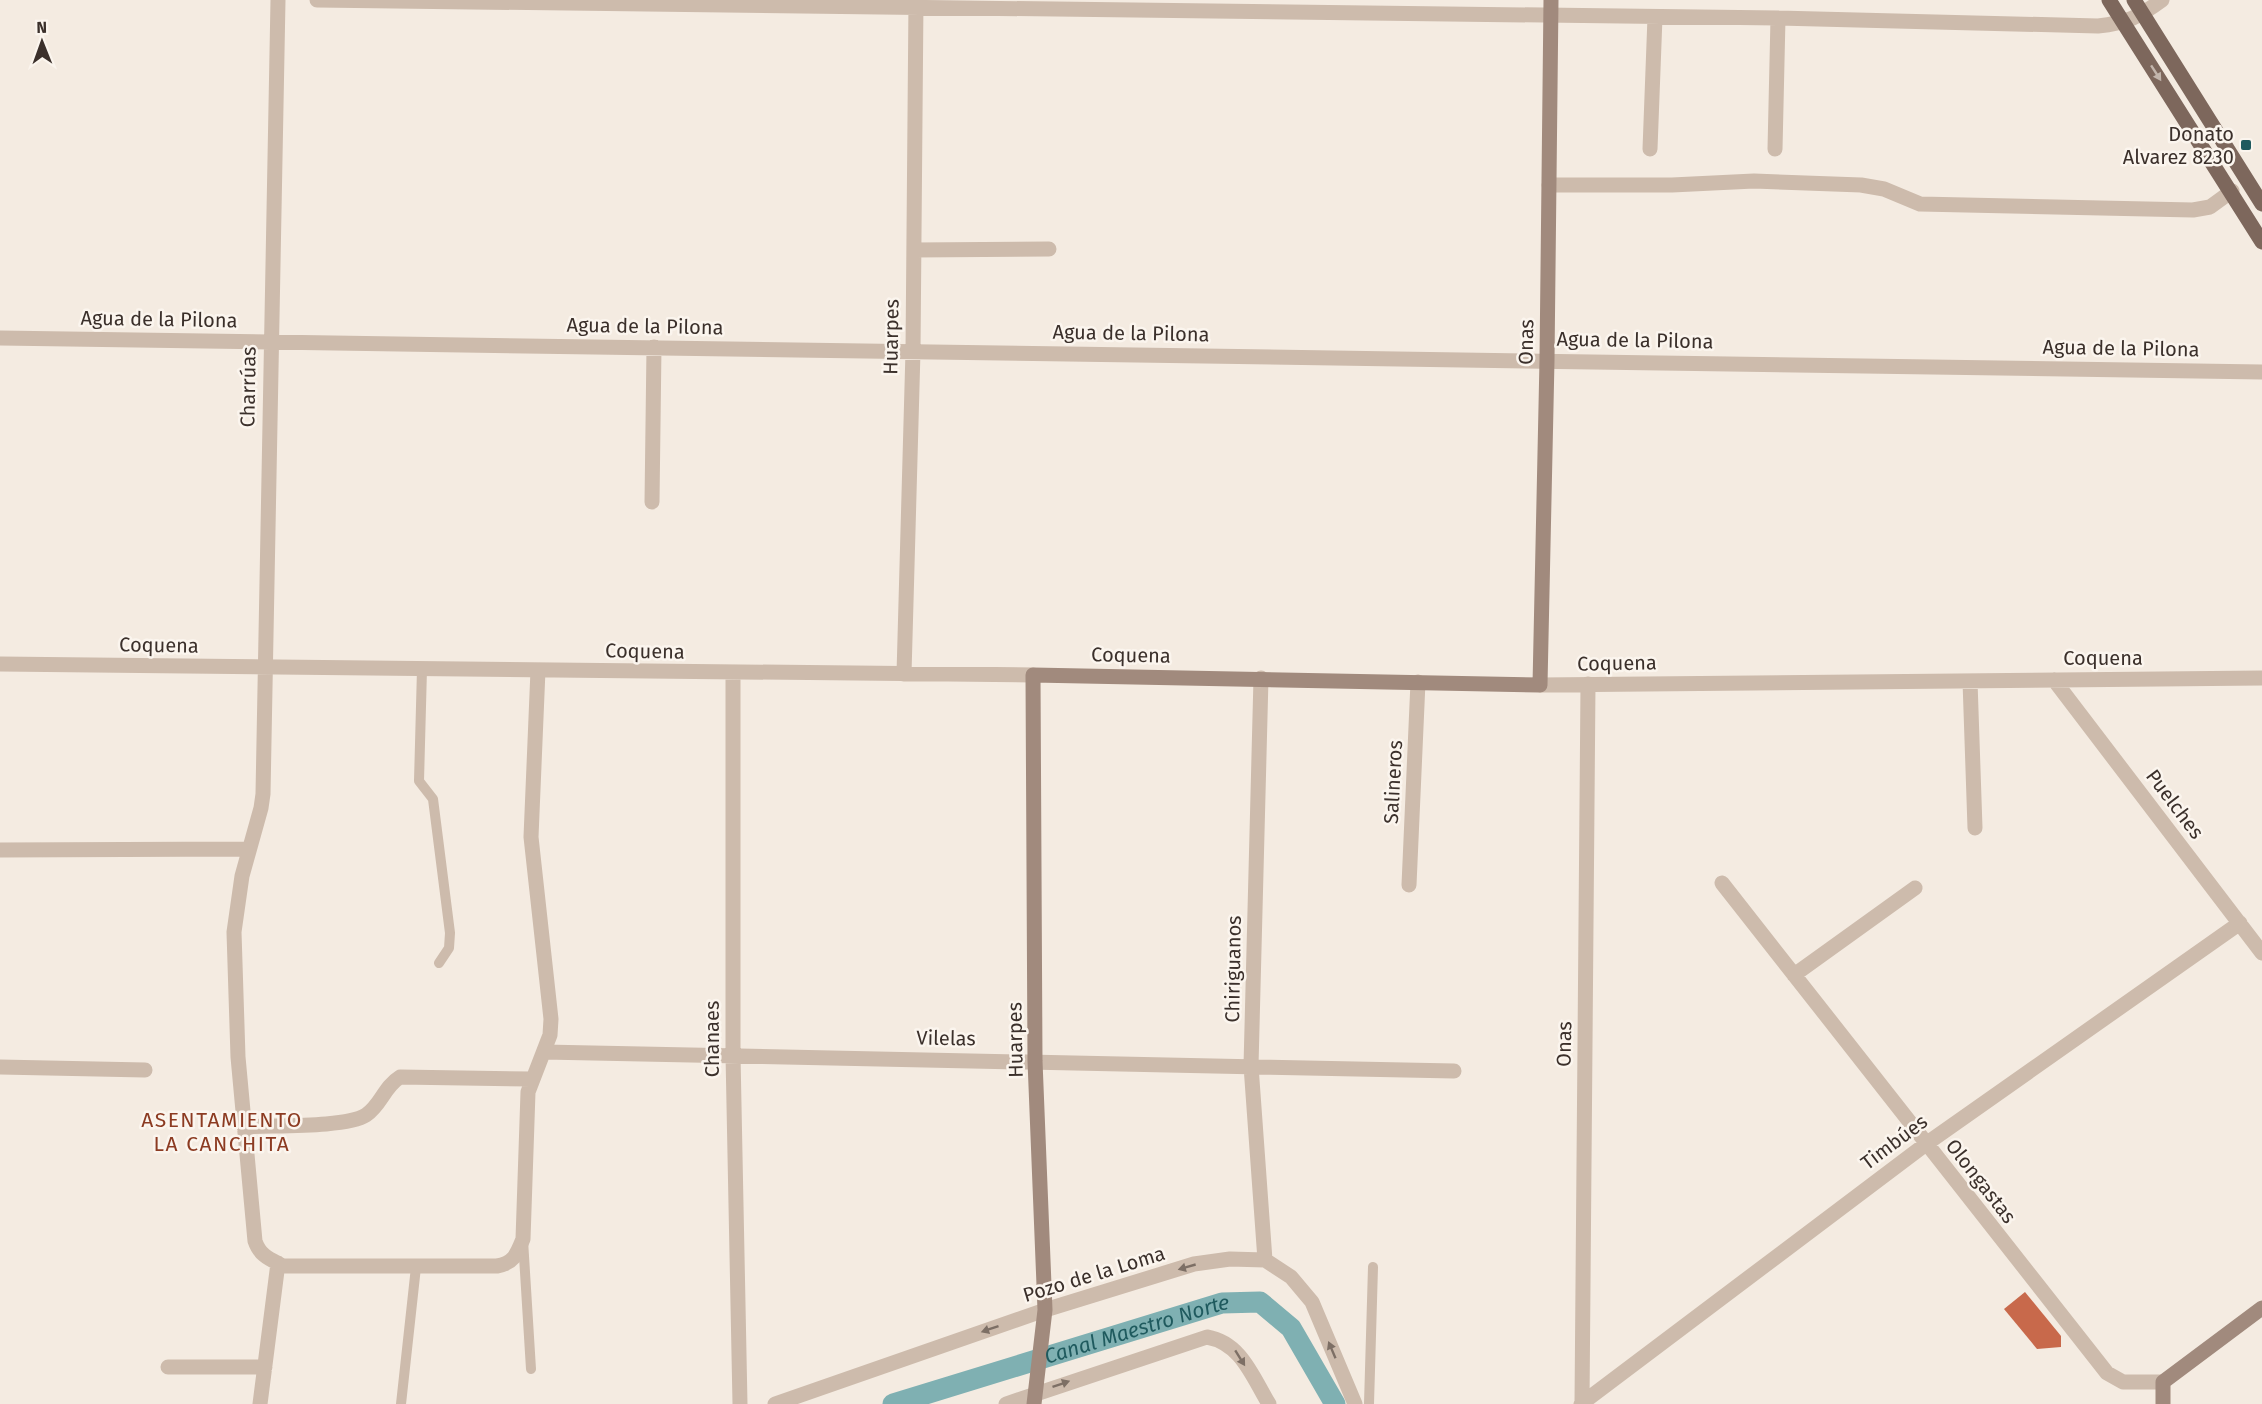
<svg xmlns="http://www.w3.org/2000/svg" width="2262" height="1404" font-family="'Fira Sans',sans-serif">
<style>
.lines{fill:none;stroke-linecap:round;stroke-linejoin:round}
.canal{stroke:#7fb0b2;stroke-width:21}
.building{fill:#c8694b}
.service{stroke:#cdbbac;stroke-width:10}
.minor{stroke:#cdbbac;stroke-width:15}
.secondary{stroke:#a18a7d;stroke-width:15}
.primary{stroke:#7d675c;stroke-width:15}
.oneway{fill:#c2b5ac}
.oneway2{fill:#7d6f65}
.poi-dot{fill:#1f5a5e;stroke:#fbf5ee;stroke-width:2}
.labels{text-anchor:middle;stroke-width:5;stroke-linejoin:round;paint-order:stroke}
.poi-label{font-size:20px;fill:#3b302b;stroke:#fbf5ee;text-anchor:end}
.street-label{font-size:20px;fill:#3b302b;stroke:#fbf5ee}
.neighbourhood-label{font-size:21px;letter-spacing:1.5px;fill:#8c3b22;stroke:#fbf5ee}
.water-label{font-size:21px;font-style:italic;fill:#1f5a5e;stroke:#fbf5ee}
</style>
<rect width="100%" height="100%" fill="#f4ebe1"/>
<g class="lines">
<path class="canal" id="s1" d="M893,1404L1222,1303L1260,1302L1291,1328L1335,1404"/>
</g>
<path class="building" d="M2025,1292L2061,1336V1347L2037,1349L2004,1309Z"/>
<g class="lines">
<path class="service" d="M422,669L419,781L433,799L450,933L449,948L439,963
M523,1240L531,1369
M401,1404L416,1267
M1369,1404L1373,1267"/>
<path class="minor" d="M278,0L263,794L261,808L242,876L234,932L238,1057L255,1241C260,1256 270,1259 283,1266H497C514,1263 517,1254 523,1239L528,1092L550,1035L551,1019L531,837L538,670
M317,0L1778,18L2098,26C2127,23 2139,17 2162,0
M1650,149L1655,17
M1775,149L1778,18
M1549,185H1672L1754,181L1861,185L1884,189L1920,204L2193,210L2210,207L2232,191
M914,250L1049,249
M0,338L2262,372
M652,502L654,347
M0,664L1033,675
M733,673V1055L740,1404
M904,674L913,351L916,0
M1261,678L1251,1066L1265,1260
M2054,680L2262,953
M1970,681L1975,828
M1540,685L2262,678
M0,850L249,849
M1722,883L2107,1373L2123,1382H2163
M1409,885L1418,682
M1794,975L1915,888
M544,1052L1454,1071
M0,1067L145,1070
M244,1127C271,1125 346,1128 366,1115C381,1105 384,1087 400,1077L531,1079
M168,1367H265
M260,1404L278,1263
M775,1404L1045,1310L1194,1264L1230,1259L1265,1260L1291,1277L1312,1302L1355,1404
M1006,1404L1207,1337C1241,1343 1252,1376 1269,1404
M1581,1404L1926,1144L2240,923
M1582,1404L1588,684"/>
<path class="secondary" d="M1034,1404L1045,1310L1035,1061L1033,675L1540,685L1547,360L1551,0
M2163,1404V1382L2262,1308"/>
<path class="primary" d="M2109,0L2262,242
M2134,0L2262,204"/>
</g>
<defs><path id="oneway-solid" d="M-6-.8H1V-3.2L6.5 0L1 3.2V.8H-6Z" transform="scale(1.5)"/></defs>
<use class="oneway" href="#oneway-solid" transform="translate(2156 73) rotate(57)"/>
<g class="oneway2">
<use href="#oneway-solid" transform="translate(1187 1267) rotate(164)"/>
<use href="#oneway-solid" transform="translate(990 1329) rotate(161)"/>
<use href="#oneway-solid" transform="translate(1332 1350) rotate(-113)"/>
<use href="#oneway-solid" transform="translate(1240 1358) rotate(58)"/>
<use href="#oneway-solid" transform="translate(1061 1384) rotate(-19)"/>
</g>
<rect class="poi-dot" x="2240" y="139" width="12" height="12" rx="3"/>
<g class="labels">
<g class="poi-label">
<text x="2234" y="141">Donato<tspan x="2234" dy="23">Alvarez 8230</tspan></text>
</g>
<g class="street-label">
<text transform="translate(159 319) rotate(1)" y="7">Agua de la Pilona</text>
<text transform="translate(645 326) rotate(1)" y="7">Agua de la Pilona</text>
<text transform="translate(1131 333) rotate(1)" y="7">Agua de la Pilona</text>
<text transform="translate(891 337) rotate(-89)" y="7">Huarpes</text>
<text transform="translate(1635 340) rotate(1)" y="7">Agua de la Pilona</text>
<text transform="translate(1526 342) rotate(-89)" y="7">Onas</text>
<text transform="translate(2121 348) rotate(1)" y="7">Agua de la Pilona</text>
<text transform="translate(248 387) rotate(-89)" y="7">Charrúas</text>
<text transform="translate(159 645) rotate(1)" y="7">Coquena</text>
<text transform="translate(645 651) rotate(1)" y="7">Coquena</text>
<text transform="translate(1131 655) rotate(1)" y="7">Coquena</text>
<text x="2103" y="665">Coquena</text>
<text transform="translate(1617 663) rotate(-1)" y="7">Coquena</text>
<text transform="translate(1393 782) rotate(-87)" y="7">Salineros</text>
<text transform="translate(2175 804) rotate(53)" y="7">Puelches</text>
<text transform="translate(1233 969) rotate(-89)" y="7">Chiriguanos</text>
<text transform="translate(946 1038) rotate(1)" y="7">Vilelas</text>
<text transform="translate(712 1039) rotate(-90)" y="7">Chanaes</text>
<text transform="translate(1015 1040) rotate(-91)" y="7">Huarpes</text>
<text transform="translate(1564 1044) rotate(-89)" y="7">Onas</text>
<text transform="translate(1894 1142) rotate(-37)" y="7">Timbúes</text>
<text transform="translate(1981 1181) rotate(52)" y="7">Olongastas</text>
<text transform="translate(1094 1274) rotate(-17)" y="7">Pozo de la Loma</text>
</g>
<g class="neighbourhood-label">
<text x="222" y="1127">ASENTAMIENTO<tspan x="222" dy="24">LA CANCHITA</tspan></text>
</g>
<g class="water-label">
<text dy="7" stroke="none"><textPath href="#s1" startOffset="255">Canal Maestro Norte</textPath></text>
</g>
</g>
<g transform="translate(42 42) rotate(359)" stroke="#fbf5ee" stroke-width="4.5" paint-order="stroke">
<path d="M0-4.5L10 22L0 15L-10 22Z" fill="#3b302b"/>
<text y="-9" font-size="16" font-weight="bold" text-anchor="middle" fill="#3b302b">N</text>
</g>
</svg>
